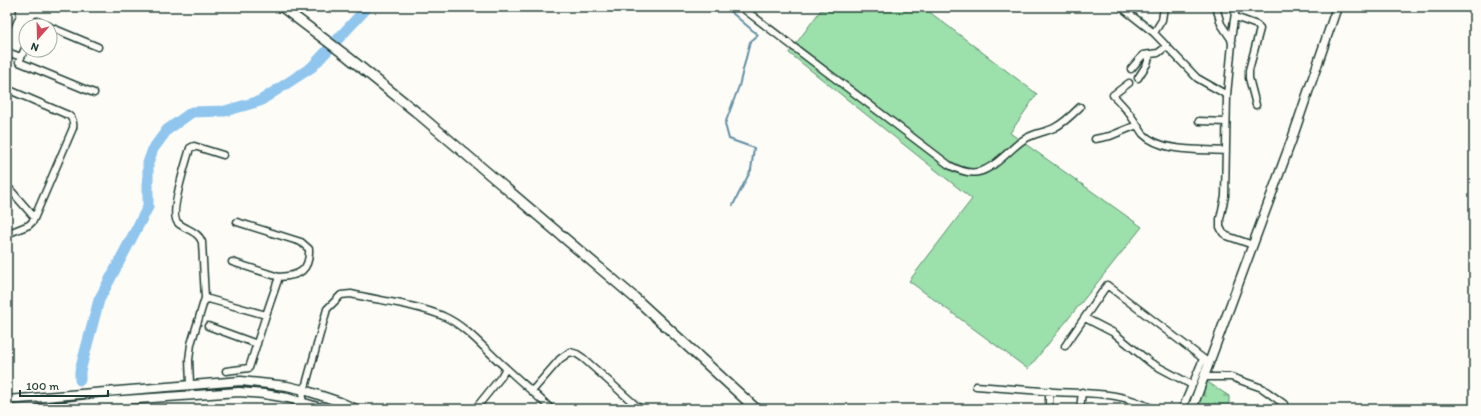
<svg xmlns="http://www.w3.org/2000/svg" width="1481" height="416" font-family="Itim,sans-serif">
<style>
.green{fill:#9ce0ab;stroke:#5e8e70}
.forest{fill:url(#forest-firs);stroke:#5e8e70}
.lines{fill:none;stroke-linecap:round;stroke-linejoin:round}
.stream{stroke:#638fa4;stroke-width:2}
.river{stroke:#90c6ee;stroke-width:11}
.minor-casing{stroke:#1f3d34;stroke-width:9}
.tertiary-casing{stroke:#1f3d34;stroke-width:11}
.secondary-casing{stroke:#1f3d34;stroke-width:12}
.minor{stroke:#fdfcf7;stroke-width:6}
.tertiary{stroke:#fdfcf7;stroke-width:8}
.secondary{stroke:#fdfcf7;stroke-width:9}
</style>
<defs>
<pattern id="forest-firs" width="22" height="20" patternUnits="userSpaceOnUse"><rect width="22" height="20" fill="#9ce0ab"/><path d="M5 1l3.5 6h-7zM16 11l3.5 6h-7z" fill="#86c194"/></pattern>
</defs>
<rect width="100%" height="100%" fill="#fdfcf7"/>
<filter id="ink" filterUnits="userSpaceOnUse"><feTurbulence type="fractalNoise" baseFrequency=".025" numOctaves="2"/><feDisplacementMap in="SourceGraphic" scale="8" xChannelSelector="R" yChannelSelector="G"/><feConvolveMatrix kernelMatrix="1 2 1 2 8 2 1 2 1" color-interpolation-filters="sRGB"/></filter>
<g filter="url(#ink)">
<path class="green" d="M823,7H923L1037,94L1010,133L1142,227L1028,369L909,281L972,199L789,53Z"/>
<path class="forest" d="M1206,381L1229,396V409H1197Z"/>
<g class="lines">
<path class="stream" d="M725,7L758,35L750,42L739,86L725,124L729,139L754,148L751,170L733,205"/>
<path class="river" d="M80,380V371L99,300L148,207V163L153,149L167,130L192,112L225,111L260,101L312,67L365,10V7"/>
<g class="minor-casing">
<path id="minor" d="M741,7L949,165C958,170 968,174 978,172C994,169 1010,149 1023,140C1034,133 1043,133 1054,128C1064,123 1072,115 1080,107
M1121,7L1154,33L1197,78L1227,95
M1216,7L1221,24L1231,39L1232,44L1227,95L1225,196L1220,219V227L1223,233L1227,236L1253,245
M1235,17L1257,25L1260,29L1249,70V78L1256,105
M34,26L37,21L49,26
M7,27L12,15L13,7
M50,27L98,47
M1154,33L1162,20L1164,7
M1231,39L1236,7
M26,46L19,62L94,93
M7,52L21,57
M1131,69L1143,55L1158,53L1167,46
M1138,78L1147,64L1150,54
M1129,83L1113,95C1119,102 1126,108 1131,116C1135,122 1139,128 1143,134C1162,153 1201,149 1226,151
M7,89L68,115C73,118 74,122 73,128L33,221L29,225L7,234
M1199,121L1226,122
M1095,139L1110,136L1137,125
M7,186L34,217
M237,222L301,242L309,249C310,271 299,276 279,277
M205,298L202,242C198,231 186,230 178,223C168,215 187,160 190,148L194,146L223,155
M1085,318L1114,333L1151,363L1192,385
M208,326L257,344
M1065,346L1107,285L1209,363
M226,371L249,368L266,315
M1204,377H1231L1262,388L1284,404
M190,384L189,360L191,344L205,298L266,315L279,277L232,262
M976,386C1002,388 1029,390 1055,392C1092,394 1119,391 1153,409
M533,390L560,359L570,352L577,354L583,358L640,409
M1049,391V409
M301,402L327,309L341,295L351,294C381,301 414,304 443,316C468,327 486,351 506,368C521,382 537,395 551,409
M475,409L501,377L506,368
M1080,409L1082,392
M1182,409L1203,359"/>
</g>
<g class="tertiary-casing">
<path id="tertiary" d="M7,400L241,381L287,386L304,390L340,402L356,409
M39,409L109,401L239,392L264,394L288,398L324,409
M1192,409L1292,139L1337,7"/>
</g>
<g class="secondary-casing">
<path id="secondary" d="M282,7L348,57L415,111L635,298L756,409"/>
</g>
<use href="#minor" class="minor"/>
<use href="#tertiary" class="tertiary"/>
<use href="#secondary" class="secondary"/>
</g>
</g>
<rect width="1481" height="416" fill="none" stroke="#fdfcf7" stroke-width="24"/>
<rect x="12" y="12" width="1457" height="392" fill="none" stroke="#1f3d34" stroke-width="1.5" filter="url(#ink)"/>
<g transform="translate(38 38) rotate(200)"><circle r="19" fill="#fdfcf7" stroke="#a4b0a9"/>
<path d="M0-3L7 15L0 10L-7 15Z" fill="#d1495b"/>
<text y="-6" font-size="11" font-weight="bold" text-anchor="middle" fill="#1f3d34">N</text>
</g>
<path d="M20 390v6h88v-6" fill="none" stroke="#1f3d34" stroke-width="2"/>
<text x="26" y="390" font-size="12" fill="#1f3d34" stroke="#fdfcf7" stroke-width="3" paint-order="stroke">100 m</text>
</svg>
